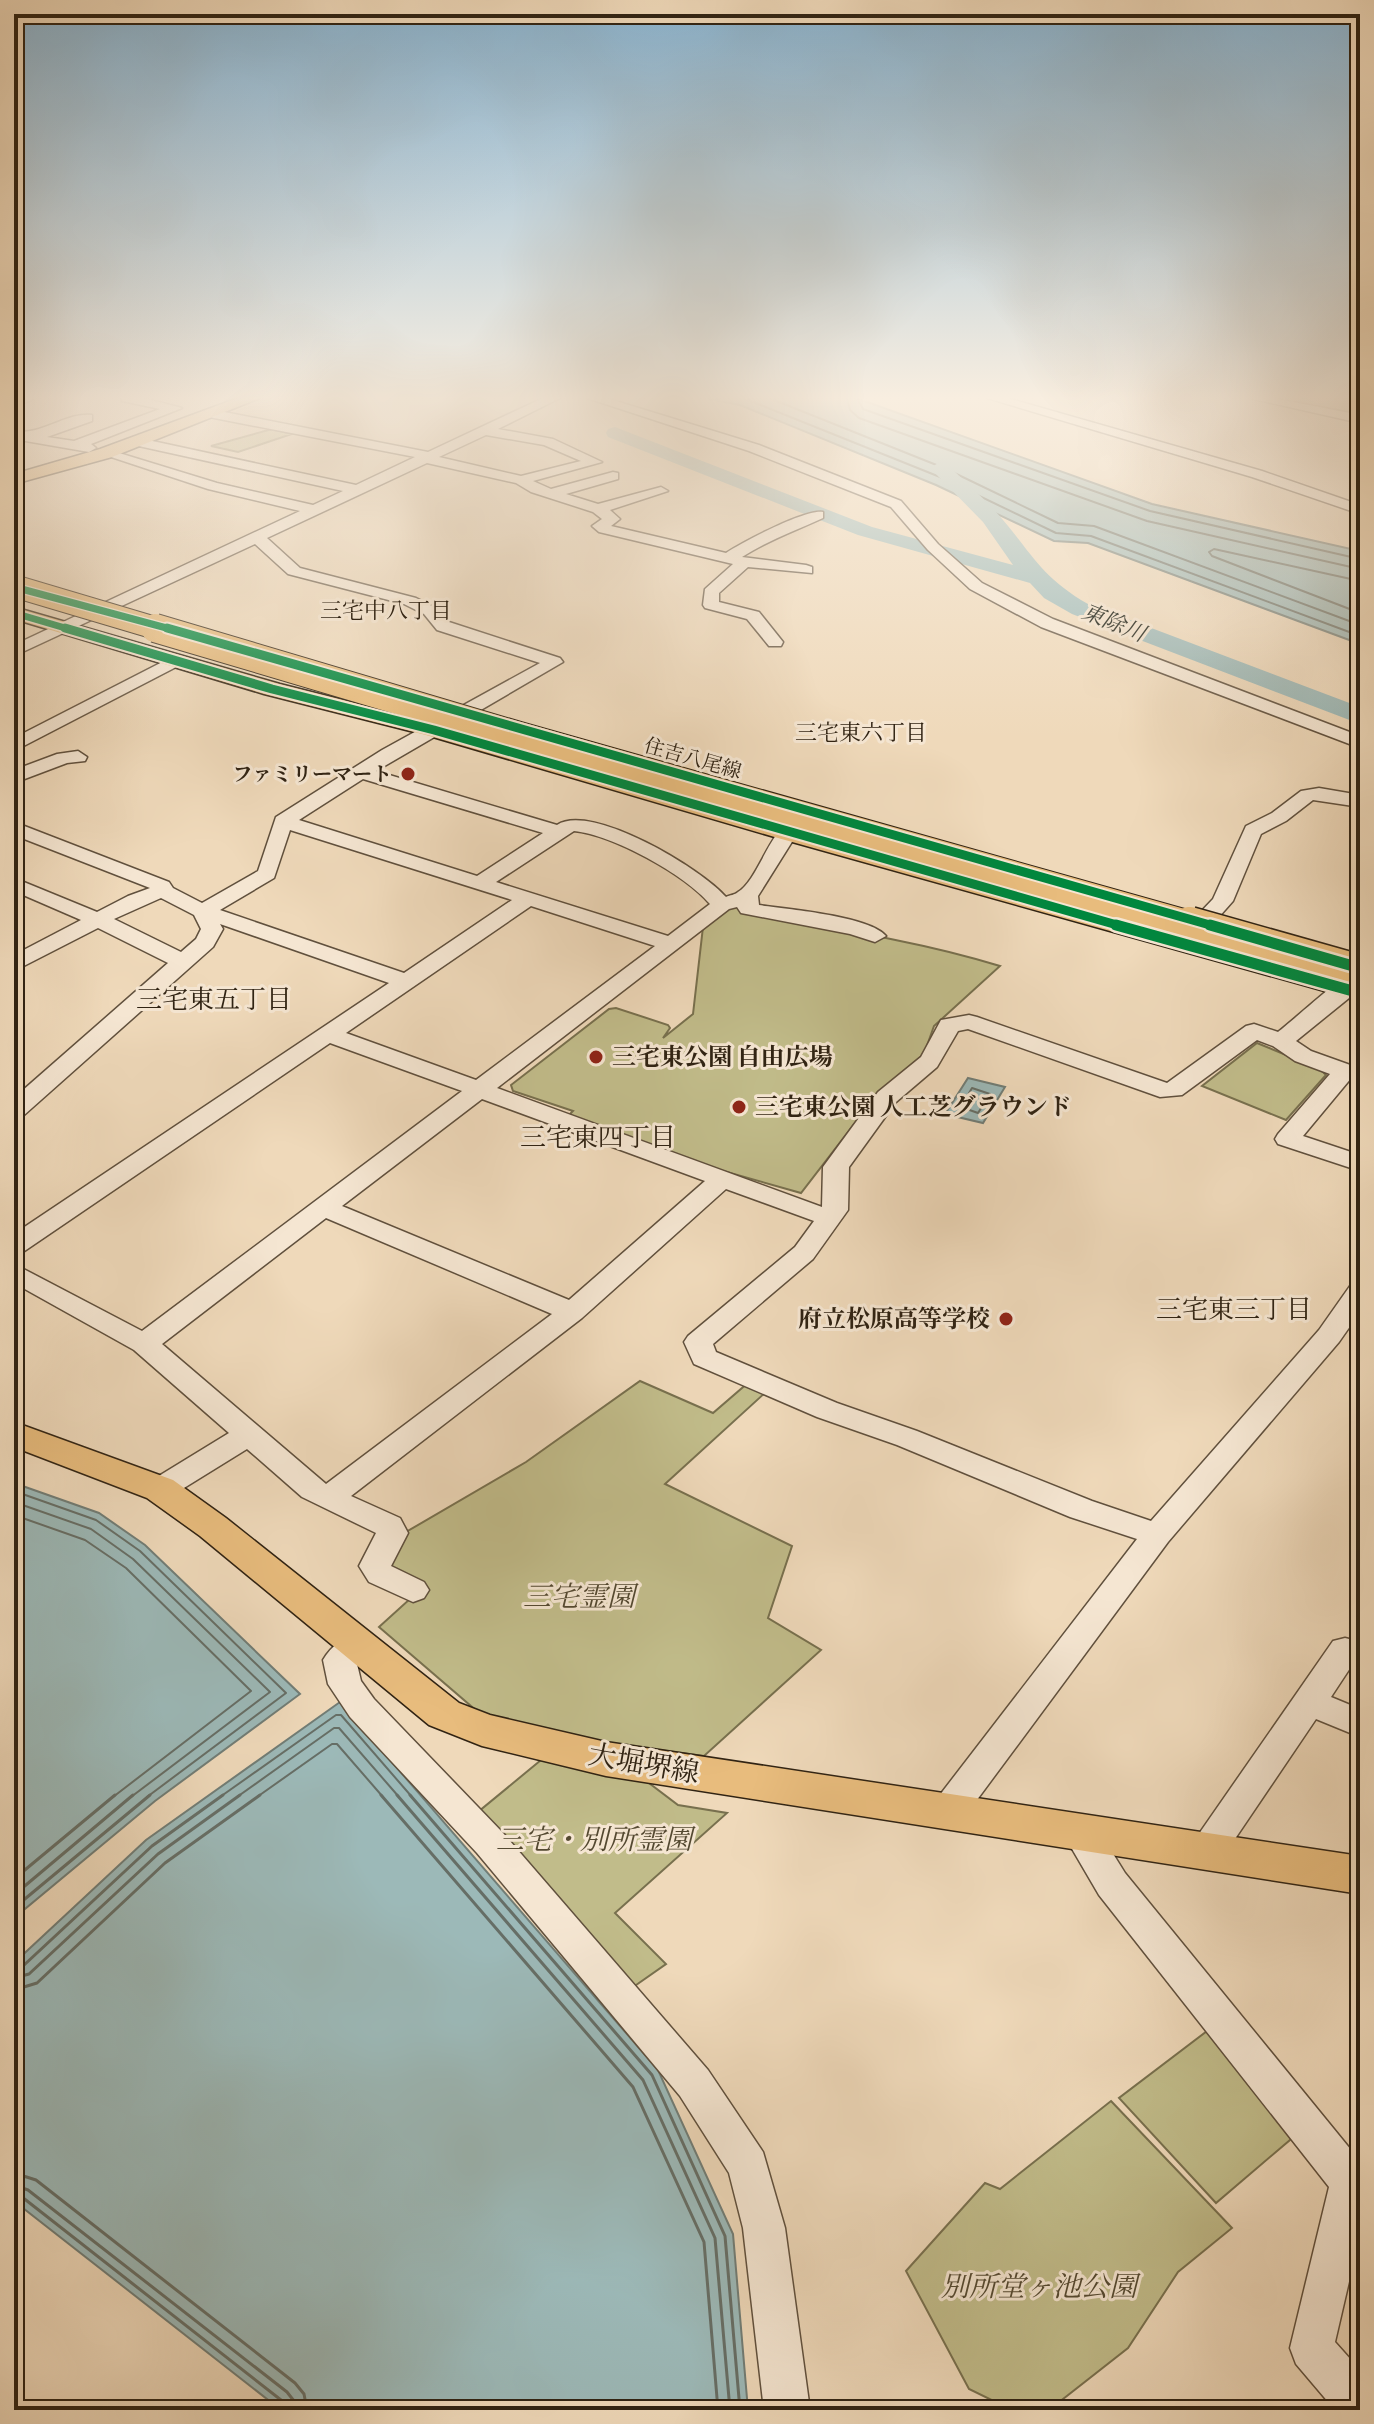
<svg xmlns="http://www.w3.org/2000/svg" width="1374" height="2424" font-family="Vollkorn,'Noto Serif JP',serif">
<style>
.green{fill:#c1bc8a;stroke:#78704e;stroke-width:2}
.water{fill:#9cb9b8;stroke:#717d76;stroke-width:2}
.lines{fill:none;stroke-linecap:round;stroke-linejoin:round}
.shore-far1{stroke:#666e66;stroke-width:2}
.shore{stroke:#666e66;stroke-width:3}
.river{fill:#9cb9b8;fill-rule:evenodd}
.minor-casing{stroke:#60503d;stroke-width:3}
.major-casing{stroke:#302313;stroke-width:3}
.minor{fill:#f5e6d2;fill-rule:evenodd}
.major{fill:#e8bc7d;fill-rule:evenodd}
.highway-bridge-far2-casing{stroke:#302313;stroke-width:24;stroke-linecap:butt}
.highway-bridge-far1-casing{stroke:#302313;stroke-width:30;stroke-linecap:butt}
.highway-bridge-casing{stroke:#302313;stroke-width:39;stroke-linecap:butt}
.highway-bridge-far2{stroke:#e8bc7d;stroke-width:22}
.highway-bridge-far1{stroke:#e8bc7d;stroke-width:28}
.highway-bridge{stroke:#e8bc7d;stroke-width:36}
.cycleway-far2-casing{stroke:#f5e6d2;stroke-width:10}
.cycleway-far1-casing{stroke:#f5e6d2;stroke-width:13}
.cycleway-casing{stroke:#f5e6d2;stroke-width:16}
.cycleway-far2{stroke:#00873e;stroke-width:7}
.cycleway-far1{stroke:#00873e;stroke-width:9}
.cycleway{stroke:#00873e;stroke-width:11}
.poi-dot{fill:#8f2418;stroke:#f5e6d2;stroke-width:3}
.labels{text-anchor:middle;stroke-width:6;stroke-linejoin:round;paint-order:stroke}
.far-street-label{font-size:20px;fill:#302313;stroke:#f5e6d2}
.far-poi-label{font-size:20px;font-weight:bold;fill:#302313;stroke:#f5e6d2;text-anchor:end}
.far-neighbourhood-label{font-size:22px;fill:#302313;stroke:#f5e6d2}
.far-water-label{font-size:22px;font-style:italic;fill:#505045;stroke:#f5e6d2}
.poi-label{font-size:24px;font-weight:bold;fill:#302313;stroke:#f5e6d2;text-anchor:start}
.neighbourhood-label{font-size:26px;fill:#302313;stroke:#f5e6d2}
.near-park-label{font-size:28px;font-style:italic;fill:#544931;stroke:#f5e6d2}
.near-street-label{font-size:28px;fill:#302313;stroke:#f5e6d2}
</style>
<rect width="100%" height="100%" fill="#efd9ba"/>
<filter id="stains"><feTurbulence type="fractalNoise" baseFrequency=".0025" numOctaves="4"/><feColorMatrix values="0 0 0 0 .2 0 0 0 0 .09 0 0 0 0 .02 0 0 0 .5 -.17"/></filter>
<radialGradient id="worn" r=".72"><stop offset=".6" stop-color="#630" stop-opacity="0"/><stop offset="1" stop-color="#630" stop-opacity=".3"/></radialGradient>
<path class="green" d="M1266,398H1360V414L1270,398Z
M272,429L292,434L238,452L211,446Z
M744,901L742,913C829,928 916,940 1000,966L934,1026L924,1054L879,1092L801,1193L695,1163L568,1116L573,1111L513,1091L511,1085L609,1009L616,1008L668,1025L670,1028L663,1038L693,1014L703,927L716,914Z
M1257,1043L1320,1069L1326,1075L1286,1120L1202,1086Z
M640,1381L713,1413L749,1382L767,1391L665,1484L792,1546L768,1618L821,1650L704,1756L555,1736L478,1712L379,1627L421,1589L388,1568L406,1532L526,1462Z
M541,1760L641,1777L678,1805L727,1813L615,1913L666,1964L629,1990L478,1812Z
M1211,2028L1297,2134L1216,2203L1119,2098Z
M1111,2101L1232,2228L1178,2272L1128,2348L1049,2410H1012L969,2389L906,2271L985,2183L1000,2189Z"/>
<path class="water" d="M705,398H856L1152,504L1360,551V644L1088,543L1054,541L936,485L740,405Z
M968,1078L1005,1087L983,1123L945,1114Z
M14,1483L99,1513L145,1545L300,1694L155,1801L14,1918Z
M340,1702L658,2070L733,2234L748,2410H281L14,2201V1963L146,1840Z"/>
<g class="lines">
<path class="shore-far1" d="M743,398L940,477L1056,533L1091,536L1360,636
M769,398L944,468L1058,523L1094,526L1360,625
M847,398L850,410L859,418L1147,521L1360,569
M857,398L863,409L1150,511L1360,559
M1360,581L1214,549L1209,552L1212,556L1360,613
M972,1088L990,1094L978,1113L961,1107Z
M14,1491L96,1520L140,1551L286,1693L147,1797
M14,1502L91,1529L133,1559L270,1692L131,1797
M14,1515L85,1540L126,1568L251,1691L113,1797
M220,1797L336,1715H341L412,1797
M237,1797L334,1728H339L399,1797
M257,1797L332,1744H337L383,1797"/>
<path class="shore" d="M381,1795L633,2087L704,2242L718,2410
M397,1795L643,2080L715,2238L730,2410
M410,1795L652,2075L725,2236L740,2410
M14,1879L115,1795
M14,1895L133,1795
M14,1908L150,1795
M14,1968L23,1966L152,1846L223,1795
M14,1978L29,1974L158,1854L240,1795
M14,1990L37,1983L165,1863L260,1795
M14,2173L36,2180L295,2383L304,2394L307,2410
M14,2185L28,2190L287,2392L294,2401L295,2410
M14,2196L22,2197L281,2400L285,2410"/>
<path class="river" d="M615,427L872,527L1013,565L983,522L930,468L940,462L947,464C963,480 981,495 996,512C1031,551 1039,576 1088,604L1360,707V724L1072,614L1044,598L1030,583L858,535L608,437L606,433L608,429Z"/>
<g class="minor-casing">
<path id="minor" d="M18,398H35L14,408V399Z
M121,398H143L182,408L91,444L96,448L89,452L14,439V431C42,436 65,412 92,415V421L47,437L74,441L160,409L122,401Z
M543,398H560L498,429L553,439L602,462L533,481L551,489L613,472L618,473V479L566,494L598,504L661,487L668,491L610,510L620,519L611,526L726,553C743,542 805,509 823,512V518C795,531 768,540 742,557L806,565L812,567V573L748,567L719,593V602L759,612L783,642L781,646H769L747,619L705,608L703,605L705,589L733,564L599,532L592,526L602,519L593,512L531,492L516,483L427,463L267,538L300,568L416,598L436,608L449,622L560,658L563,662L376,771L557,825C591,802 702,869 726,897C730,895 735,895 738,892C763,877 775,803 816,813L819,817L795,837L758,896L759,905C786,909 870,916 886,936L875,942L850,934L741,913L737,907L729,909L497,1088L822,1207L823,1167L878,1092L921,1057L941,1020L969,1015L977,1017L1167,1083L1246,1026L1254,1024L1278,1032C1291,1022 1353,967 1360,965V986L1354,994L1296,1041L1311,1051L1353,1066L1357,1071L1303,1136L1360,1155V1171L1278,1144L1275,1139L1278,1134L1330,1074L1295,1061L1273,1046L1257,1040L1182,1095L1160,1097L968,1029L958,1031L937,1067L896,1102L849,1167L848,1210L813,1259L713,1344L716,1352L837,1403L917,1431L1092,1501L1151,1521L1319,1330L1350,1286L1360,1284V1312L1339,1342L1168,1542L962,1820L949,1824L936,1820L931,1810L936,1800L1137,1539L1070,1517L897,1445L817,1417L694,1364L684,1342L688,1336L795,1247L814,1221L726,1189L582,1318L351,1496L400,1518L408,1533L391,1566L424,1582L429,1590L424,1598L413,1602L369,1582L359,1566L376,1533L302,1497L247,1449L171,1496L160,1499L149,1496L145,1489L149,1482L229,1433L134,1350L14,1283V1264L142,1331L462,1091L330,1043L23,1252L14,1254V1234L389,983L220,924L223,929L213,947L23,1116L14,1118V1098L168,963L98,928L14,971V955L81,920L14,891V878L97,912L128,896L150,888L14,835V822L169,882L173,888L202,903L258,871L276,817L382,750L540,663L437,630L424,614L404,604L288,574L255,544L14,656V645L300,511L208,489L99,453L106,449L217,483L313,505L343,491L134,445L127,441L134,437L356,485L415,457L209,417L202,413L209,409L428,452ZM486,435L544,445L581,461L521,476L439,457ZM363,779L543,833L477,876L299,820ZM290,830L512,900L404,973L220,910L274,878ZM574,831C613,835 684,874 710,904L668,936L496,882ZM161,898L194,915L201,929L196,939L181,952L114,919ZM531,906L655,946L476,1080L346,1033ZM482,1099L705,1181L569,1300L342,1206ZM326,1218L552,1314L326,1484L162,1344Z
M587,398H606L759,445L901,501L938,544L982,583L1053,619L1360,736V748L1041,627L970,589L928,550L891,507L749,451Z
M987,398H1007L1262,471L1360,505V514L1252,477Z
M1249,398H1273L1360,415V423Z
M174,656L180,657L183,661L180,665L14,751V738Z
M78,751L87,757L85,761L67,763L14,783V770L57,754Z
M1319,788L1360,795V807L1313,800L1286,821L1261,834L1233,901L1210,927H1194L1191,922L1213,899L1246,826L1272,813L1301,791Z
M360,1632L372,1635L376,1644L372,1653L357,1664L361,1681L374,1699L503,1833L708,2070L763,2152L785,2228L810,2410H764L743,2228L729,2173L680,2096L477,1853L350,1717L328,1684L323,1660C331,1646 345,1636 360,1632Z
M1345,1638L1357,1641L1360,1653L1331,1697L1360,1709V1737L1316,1719L1220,1861L1207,1866L1194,1861L1189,1851L1194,1841L1333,1641Z
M1079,1815L1092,1820L1125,1873L1360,2161V2234L1335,2342L1360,2370V2410H1335L1296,2364L1290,2348L1329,2187L1099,1895L1061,1830L1066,1820Z"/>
</g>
<g class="major-casing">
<path id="major" d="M238,398H260L112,457L14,484V474L100,449Z
M14,607L280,684L442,725L796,828L1360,984V1001L778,838L426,735L264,694L14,619Z
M14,1422L173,1480L226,1518L459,1703L490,1715L606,1742L1360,1856V1894L606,1776L482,1746L429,1725L200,1536L147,1498L14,1447Z"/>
</g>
<use href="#minor" class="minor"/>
<use href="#major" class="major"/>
<g class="highway-bridge-far2-casing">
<path id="highway-bridge-far2" d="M14,586L162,630"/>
</g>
<g class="highway-bridge-far1-casing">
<path id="highway-bridge-far1" d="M155,628L519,736L1197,927"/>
</g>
<g class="highway-bridge-casing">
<path id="highway-bridge" d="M1190,925L1360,973"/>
</g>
<use href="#highway-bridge-far2" class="highway-bridge-far2"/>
<use href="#highway-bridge-far1" class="highway-bridge-far1"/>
<use href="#highway-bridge" class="highway-bridge"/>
<g class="cycleway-far2-casing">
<path id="cycleway-far2" d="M14,587L174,630
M14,613L72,630"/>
</g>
<g class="cycleway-far1-casing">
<path id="cycleway-far1" d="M65,628L272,689L434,730L1124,927
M167,628L1217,927"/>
</g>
<g class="cycleway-casing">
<path id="cycleway" d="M1116,925L1360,993
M1210,925L1360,968"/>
</g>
<use href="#cycleway-far2" class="cycleway-far2"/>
<use href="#cycleway-far1" class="cycleway-far1"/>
<use href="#cycleway" class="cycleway"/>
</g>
<linearGradient id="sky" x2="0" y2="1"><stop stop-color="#89b6d5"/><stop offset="0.54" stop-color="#f8eee0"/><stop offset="1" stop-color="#f8eee0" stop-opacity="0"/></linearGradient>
<rect width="1374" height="737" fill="url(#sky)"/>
<g class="poi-dot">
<circle cx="408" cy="774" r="8"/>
<circle cx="596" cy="1057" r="8"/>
<circle cx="739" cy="1107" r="8"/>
<circle cx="1006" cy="1319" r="8"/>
</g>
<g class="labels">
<g class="far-street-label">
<text transform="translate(693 758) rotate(16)" y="7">住吉八尾線</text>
</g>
<g class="far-poi-label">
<text x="392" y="781">ファミリーマート</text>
</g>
<g class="far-neighbourhood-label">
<text x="386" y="618">三宅中八丁目</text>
<text x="861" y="740">三宅東六丁目</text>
</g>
<g class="far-water-label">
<text transform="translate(1114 622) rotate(22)" y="8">東除川</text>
</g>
<g class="poi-label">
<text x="612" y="1065">三宅東公園 自由広場</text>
<text x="755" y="1115">三宅東公園 人工芝グラウンド</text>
<text x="990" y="1327" text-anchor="end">府立松原高等学校</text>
</g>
<g class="neighbourhood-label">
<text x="214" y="1008">三宅東五丁目</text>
<text x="598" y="1146">三宅東四丁目</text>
<text x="1234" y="1318">三宅東三丁目</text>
</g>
<g class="near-park-label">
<text x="579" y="1606">三宅霊園</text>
<text x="594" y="1849">三宅・別所霊園</text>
<text x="1039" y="2296">別所堂ヶ池公園</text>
</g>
<g class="near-street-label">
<text transform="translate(644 1763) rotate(10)" y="10">大堀堺線</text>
</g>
</g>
<rect width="1374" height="2424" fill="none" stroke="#efd9ba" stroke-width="48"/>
<rect x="16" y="16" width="1342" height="2392" fill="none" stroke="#302313" stroke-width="4"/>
<rect x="24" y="24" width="1326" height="2376" fill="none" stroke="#302313" stroke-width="2"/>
<rect width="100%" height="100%" filter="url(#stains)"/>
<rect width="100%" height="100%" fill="url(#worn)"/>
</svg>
